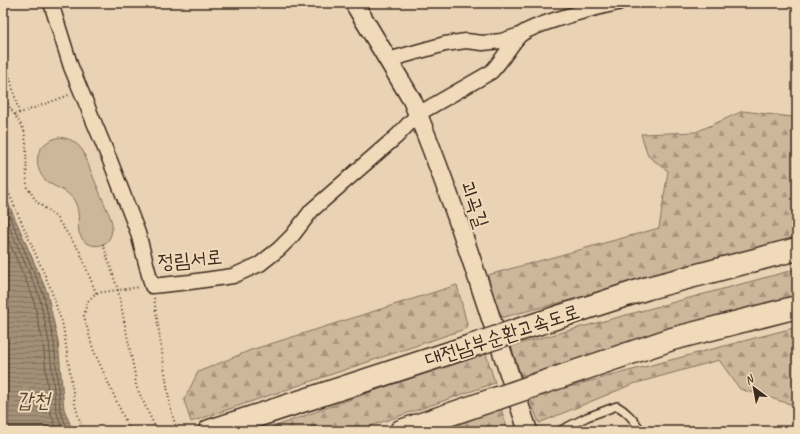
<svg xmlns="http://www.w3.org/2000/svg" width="800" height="434" font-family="Caveat,'Poor Story',sans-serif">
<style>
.green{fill:#cdb79b;stroke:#84705c}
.forest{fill:url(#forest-firs);stroke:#84705c}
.water{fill:url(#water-rules);stroke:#7a6754}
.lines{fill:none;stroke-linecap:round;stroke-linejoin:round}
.shore{stroke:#655342;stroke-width:1}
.service-casing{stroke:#3b2a1e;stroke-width:10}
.minor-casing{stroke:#3b2a1e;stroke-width:17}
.tertiary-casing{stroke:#3b2a1e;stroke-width:21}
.motorway-casing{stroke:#3b2a1e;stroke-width:25}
.path{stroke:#3b2a1e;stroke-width:2;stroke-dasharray:1 3;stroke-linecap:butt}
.service{stroke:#f1daba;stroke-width:7}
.minor{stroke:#f1daba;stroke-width:14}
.tertiary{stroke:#f1daba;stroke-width:18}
.motorway{stroke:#f1daba;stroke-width:22}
.motorway-bridge-casing{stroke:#3b2a1e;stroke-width:25;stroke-linecap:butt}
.motorway-bridge{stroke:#f1daba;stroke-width:22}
.labels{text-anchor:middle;stroke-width:4;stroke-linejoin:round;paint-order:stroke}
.street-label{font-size:20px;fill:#3b2a1e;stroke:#f1daba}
.water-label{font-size:21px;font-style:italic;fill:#554434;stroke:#f1daba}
</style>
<defs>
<pattern id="forest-firs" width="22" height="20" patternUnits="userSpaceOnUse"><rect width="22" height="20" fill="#cdb79b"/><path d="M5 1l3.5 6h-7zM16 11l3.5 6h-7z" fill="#a8957e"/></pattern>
<pattern id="water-rules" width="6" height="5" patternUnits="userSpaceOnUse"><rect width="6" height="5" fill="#a49078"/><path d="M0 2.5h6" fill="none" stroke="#877662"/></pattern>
</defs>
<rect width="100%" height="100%" fill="#ead3b4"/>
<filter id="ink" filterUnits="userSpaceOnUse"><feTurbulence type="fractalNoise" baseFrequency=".025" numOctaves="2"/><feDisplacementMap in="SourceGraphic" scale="8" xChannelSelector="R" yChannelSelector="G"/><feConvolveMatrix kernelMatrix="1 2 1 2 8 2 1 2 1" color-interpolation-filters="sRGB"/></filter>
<g filter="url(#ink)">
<path class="green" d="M59,137C72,139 75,141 83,151C90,169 97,187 105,205C107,211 112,219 112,225C112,228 112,234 110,237C105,249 87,248 81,237C75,227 82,216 75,202C69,191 59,189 49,183C36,175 33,153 45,144C49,140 54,139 59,137Z"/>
<path class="forest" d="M743,111L792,117L797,120V242L500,318L493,297L488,275L659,228L668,171L648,156L641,134L696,132Z
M797,269V302L521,376L511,346Z
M457,285L468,328L191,422L184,400L198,372L251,350Z
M797,327V406L740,389L719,360L633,384L539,423L529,397Z
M486,354L495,383L356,431H262L396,383Z
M501,409L508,431H437Z"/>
<path class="water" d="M3,191L47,292L58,341L64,409L73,431H3Z"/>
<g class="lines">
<path class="shore" d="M3,201L43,293L54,342L60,410L68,431
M3,213L39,295L49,342L56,410L63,431
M3,228L33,297L43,343L50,411L57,431"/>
<g class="service-casing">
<path id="service" d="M559,431L587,417L617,406C628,412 634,421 642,431"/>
</g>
<g class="minor-casing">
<path id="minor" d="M51,3L71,67L111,163L138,233L152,286L190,282L233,276L260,264L279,249L292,236L312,210L397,136L418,114L491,72C502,61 509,47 519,36C531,24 599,7 618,3
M388,60L445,44L466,41L483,43L501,41L520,35"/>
</g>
<g class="tertiary-casing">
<path id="tertiary" d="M354,3L412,100C457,208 491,320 528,431"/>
</g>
<g class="motorway-casing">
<path id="motorway" d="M515,331L648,288L797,249
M533,386L672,339L797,307
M210,431L477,344
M401,431L498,398"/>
</g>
<path class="path" d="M3,50L19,113
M3,97L15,115L24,130L26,144L27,187L37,202L56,217L80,252L96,293
M15,115L69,95
M3,180L50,287L63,326L75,405L83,431
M103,244L118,290L135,375L136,386L157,431
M154,298L170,406L177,431
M130,431L93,349L84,316L87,302L96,293L140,287"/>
<use href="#service" class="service"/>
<use href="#minor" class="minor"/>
<use href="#tertiary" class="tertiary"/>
<use href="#motorway" class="motorway"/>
<g class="motorway-bridge-casing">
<path id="motorway-bridge" d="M477,344L515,331
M498,398L533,386"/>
</g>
<use href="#motorway-bridge" class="motorway-bridge"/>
</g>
</g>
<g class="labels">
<g class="street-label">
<text transform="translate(475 204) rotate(71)" y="7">괴곡길</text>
<text transform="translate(190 259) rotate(-5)" y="7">정림서로</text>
<text transform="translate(502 335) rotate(-18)" y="7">대전남부순환고속도로</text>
</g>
<g class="water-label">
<text x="33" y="407">갑천</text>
</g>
</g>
<rect width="800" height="434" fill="none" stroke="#f1daba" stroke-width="16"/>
<rect x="8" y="8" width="784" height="418" fill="none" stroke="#3b2a1e" stroke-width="1.5" filter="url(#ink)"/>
<g transform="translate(754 388) rotate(328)" stroke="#f1daba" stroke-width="3" paint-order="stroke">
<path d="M0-3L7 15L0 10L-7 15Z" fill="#3b2a1e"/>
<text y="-6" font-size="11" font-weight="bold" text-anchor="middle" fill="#3b2a1e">N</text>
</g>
</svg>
